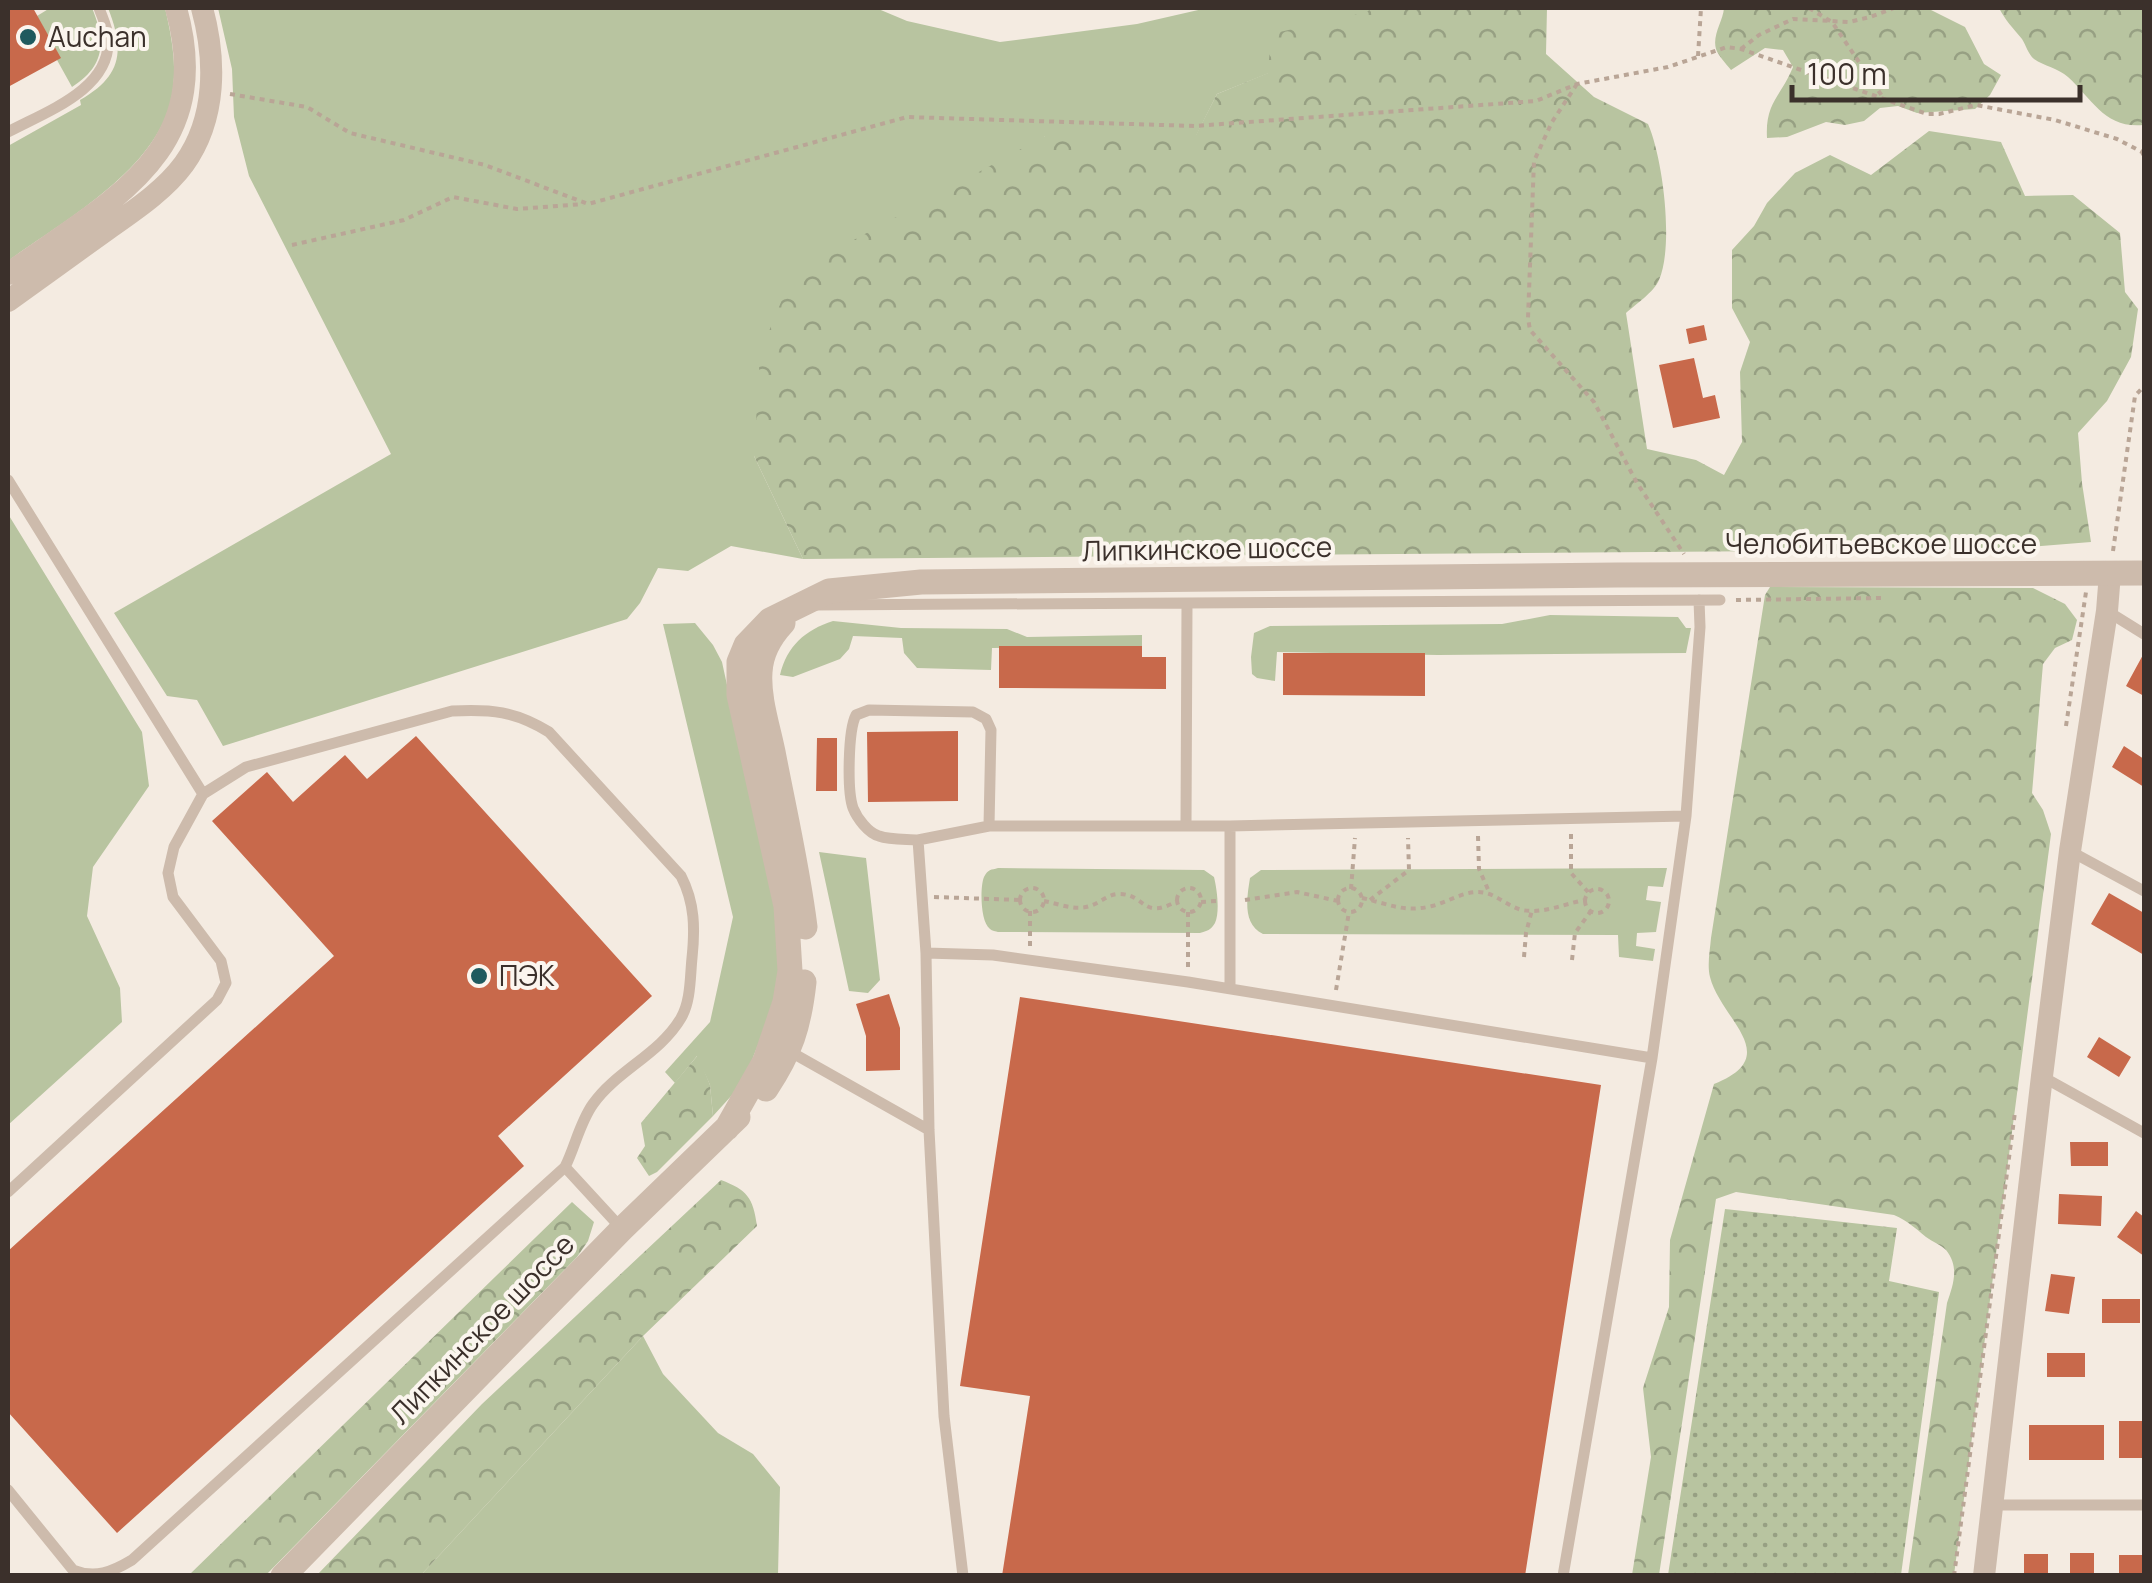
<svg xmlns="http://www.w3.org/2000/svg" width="2152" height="1583" font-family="Manrope,sans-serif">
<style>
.green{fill:#b8c4a0}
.forest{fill:url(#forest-crowns)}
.garden{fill:url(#garden-dots)}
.building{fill:#c8694b}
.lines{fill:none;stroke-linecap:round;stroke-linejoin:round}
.path{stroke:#b9a596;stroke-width:4;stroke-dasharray:5 5;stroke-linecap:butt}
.service{stroke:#cdbbac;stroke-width:11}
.minor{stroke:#cdbbac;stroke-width:22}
.tertiary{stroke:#cdbbac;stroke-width:25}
.poi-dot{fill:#1f5a5e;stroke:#fbf5ee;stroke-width:4}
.labels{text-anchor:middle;stroke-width:8;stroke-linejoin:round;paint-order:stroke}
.poi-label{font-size:28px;fill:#3b302b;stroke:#fbf5ee;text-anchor:start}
.street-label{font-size:28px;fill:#3b302b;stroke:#fbf5ee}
</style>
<defs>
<pattern id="forest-crowns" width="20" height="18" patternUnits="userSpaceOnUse" patternTransform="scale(2.5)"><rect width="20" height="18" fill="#b8c4a0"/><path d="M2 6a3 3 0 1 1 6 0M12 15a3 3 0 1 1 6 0" fill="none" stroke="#97a083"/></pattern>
<pattern id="garden-dots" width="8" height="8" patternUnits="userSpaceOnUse" patternTransform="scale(2.5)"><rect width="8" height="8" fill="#b8c4a0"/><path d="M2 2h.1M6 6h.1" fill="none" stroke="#97a083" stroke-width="1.8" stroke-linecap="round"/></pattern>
</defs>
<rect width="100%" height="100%" fill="#f4ebe1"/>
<path class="green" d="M50,8H92C106,42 105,66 72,87L57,60L60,57L37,16Z
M108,8H165C172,38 178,69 171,100C155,171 63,221 8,261V146L81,105L80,100C122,76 125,51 108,8Z
M218,8H876L907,21L1000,42L1137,24L1207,8H1375L1269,73L1217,94L1196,136H1045L754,456L803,559L731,546L688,571L658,568L640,603L627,619L223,746L197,700L167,696L114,613L391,454L249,176L234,117L232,69Z
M8,514L142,732L149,786L93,867L87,916L120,988L122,1022L8,1125Z
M1550,615L1678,617L1686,628H1691L1686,653L1438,655L1277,652L1275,681L1257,678L1252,674L1251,657L1254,633L1270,626L1502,624Z
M833,621L901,628L1007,629L1027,637L1142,635V646L992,648L991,670L917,668L904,653L902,638L853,636L849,649L840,659L793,677L780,675C787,646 805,630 833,621Z
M695,623L713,645L722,662L779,924L778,994L743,1083L713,1116L710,1085L697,1056L675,1083L665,1072L710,1022L733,917L663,624Z
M819,852L866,858L880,980L868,993L849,991Z
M998,868L1204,870L1214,877C1217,889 1220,912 1215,923C1211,930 1207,931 1200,933L998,932C996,931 992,931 990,929C980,922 980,886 984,877C988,869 991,870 998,868Z
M1667,868L1663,887L1648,886L1646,900L1661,902L1656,932L1637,933L1636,946L1655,949L1653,961L1619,957L1618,935L1263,934C1242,924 1247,897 1250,878L1261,870Z
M643,1336L663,1374L718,1433L753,1454L780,1487L778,1575H421Z"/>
<path class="forest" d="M1375,8H1547L1546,54L1594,97L1648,124C1663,158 1674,246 1659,280C1654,292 1636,304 1626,313L1647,449L1696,460L1724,475L1742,442L1740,372L1750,342L1732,308V250L1754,226L1767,203L1795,173L1830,155L1871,175L1929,131L2001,142L2025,196L2073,195L2120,233L2125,292L2138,309L2131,357L2107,401L2078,433L2082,483L2091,542L2006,549L803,559L754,456L760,353L793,273L1045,136L1196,135L1217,94L1268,73L1271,34L1363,13Z
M1724,8H1927L1965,27L1984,64L2001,75L1990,95L1975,109L1917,113L1898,106L1880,108L1864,121L1845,125L1826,122L1787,137L1767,138C1765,102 1781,97 1793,67L1783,50L1765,48L1731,70C1726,64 1718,55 1716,49C1712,35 1723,21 1724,8Z
M1999,8H2144V125C2105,129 2093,100 2068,77C2058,68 2044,66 2034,59C2028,54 2026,45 2022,39C2013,28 2005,20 1999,8Z
M1770,587L2033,588L2065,604L2077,620L2072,640L2055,648L2043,664L2032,793L2043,810L2051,834L1954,1575H1908L1947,1303C1953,1285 1960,1267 1946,1250C1941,1245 1933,1242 1926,1237C1915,1228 1908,1221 1894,1215L1736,1192L1716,1199L1659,1575H1632L1651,1457L1643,1388L1669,1307L1670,1240L1714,1084C1785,1056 1721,1020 1710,977C1707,965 1710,950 1711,938L1765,595Z
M698,1055L710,1085L713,1116L657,1172L649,1176L637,1158L645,1146L641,1123Z
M721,1180C747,1190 753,1197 757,1226L643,1336L421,1575H317L482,1404Z
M572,1202L594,1222L588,1241L577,1257L266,1575H189Z"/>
<path class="garden" d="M1725,1209L1897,1228L1889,1281L1939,1292L1901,1575H1668Z"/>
<path class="building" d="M8,8H33L61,58L8,87Z
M1704,325L1707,340L1689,344L1686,329Z
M1694,358L1703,398L1715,395L1720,418L1673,428L1659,365Z
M999,646H1142V657H1166V689L999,688Z
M1283,653H1425V696L1283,695Z
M2144,653V696L2126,686Z
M958,731V801L868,802L867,732Z
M416,736L652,996L498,1136L524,1166L117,1533L8,1412V1251L334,956L212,821L267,772L293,802L345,755L367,779Z
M817,738H837V791H816Z
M2124,746L2144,759V787L2112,767Z
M2109,893L2144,913V955L2091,924Z
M889,994L900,1028V1070L866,1071V1036L856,1004Z
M1020,997L1601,1085L1525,1576H1002L1030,1396L960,1386Z
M2099,1037L2131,1057L2119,1077L2087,1057Z
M2070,1142H2108V1166H2071Z
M2059,1194L2102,1196L2101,1226L2058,1224Z
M2136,1211L2144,1217V1256L2117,1237Z
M2051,1274L2075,1277L2069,1314L2045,1311Z
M2102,1299H2140V1323H2102Z
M2047,1353H2085V1377H2047Z
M2119,1421H2144V1458H2119Z
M2029,1425H2104V1460H2029Z
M2070,1553H2094V1576H2070Z
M2024,1554H2048V1576H2024Z
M2119,1555H2143V1576H2119Z"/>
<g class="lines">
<path class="path" d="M1809,8L1832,22L1884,99
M1741,49L1759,35L1793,19L1849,22L1870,17L1894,8
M1698,56L1701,8
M1577,84L1552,122L1534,161L1528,318L1530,330L1594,402L1637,483L1684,554
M230,94L307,107L350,133L485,165L588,204L907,117L1194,126L1536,101L1577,84L1668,67L1727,47L1741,49L1927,114H1939L1976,105L2055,120L2117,139L2142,152L2144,156
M292,245L404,220L453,197L517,209L583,204
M2113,551L2135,396L2144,386
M1736,600L1882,598
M2066,726L2086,592
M1571,834V873L1588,892
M1478,836L1479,869L1490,894
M1177 900a12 12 0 1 1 24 0a12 12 0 1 1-24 0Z
M1338 900a12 12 0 1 1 24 0a12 12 0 1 1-24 0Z
M1020 900a12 12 0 1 1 24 0a12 12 0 1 1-24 0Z
M1351,889L1355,838
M1585 901a12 12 0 1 1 24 0a12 12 0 1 1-24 0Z
M934,897L1020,900
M1362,898C1389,904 1404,913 1432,906C1448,902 1462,892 1478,892C1495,892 1506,906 1522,910C1544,914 1563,904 1585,900
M1245,900L1297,892L1338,901
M1370,900L1409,870L1408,838
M1044,901C1059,904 1075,911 1090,906C1100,903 1108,894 1119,894C1146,894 1142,921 1177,901
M1201,902L1216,901
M1030,911V947
M1188,912V967
M1524,957L1526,933L1532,910
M1572,960L1575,933L1591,911
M1336,990L1349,912
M1954,1576L2015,1112"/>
<path class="service" d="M8,132C45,112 112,89 108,38C108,28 102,17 99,8
M8,480L203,794
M814,605L1720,600
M2107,611L2144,634
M1686,816L1700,627L1699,600
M1186,826L1187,604
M918,840C906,839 890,840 879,836C868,833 857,818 853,808C847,791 848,730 856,715L869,710L973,712L986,719L991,730L989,826
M2070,851L2144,891
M926,953L918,840L989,826H1230L1686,816L1652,1058
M1230,988V826
M789,1051L929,1130
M2043,1077L2144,1133
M565,1167L622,1229
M8,1192L217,1000L226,983L221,961L173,897L168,873L174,847L203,794L246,767L452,711C491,709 515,711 549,732L681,876C695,903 695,929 692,958C690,977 691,1001 681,1018C660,1054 616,1071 593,1104C580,1122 575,1147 565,1167L132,1560C112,1572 95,1579 73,1570L8,1490
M1993,1505H2144
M963,1576L944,1416L929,1130L926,953L993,955L1188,982L1652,1058L1563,1576"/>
<path class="minor" d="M8,274C109,201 217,154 176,8
M8,301C41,277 75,253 108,229C135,210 165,190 184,164C217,118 216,59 202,8
M1984,1576L2042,1076L2070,851L2107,611L2110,573"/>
<path class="tertiary" d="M783,623C770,637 761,652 760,672C758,699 769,730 774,757C785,814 798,870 805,927
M766,1089C791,1051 799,1027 804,982
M727,1128L765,1061L785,1002L790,971L786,906L739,695V662L746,645L770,620L829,591L921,582L1617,575L2144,573
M283,1576L622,1229L738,1117"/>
</g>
<g class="poi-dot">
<circle cx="28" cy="37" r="10"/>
<circle cx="479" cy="976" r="10"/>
</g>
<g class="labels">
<g class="poi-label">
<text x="48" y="47">Auchan</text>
<text x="499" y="986">ПЭК</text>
</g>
<g class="street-label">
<text x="1881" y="554">Челобитьевское шоссе</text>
<text transform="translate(1207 549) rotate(-1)" y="10">Липкинское шоссе</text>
<text transform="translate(482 1329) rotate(-46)" y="10">Липкинское шоссе</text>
</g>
</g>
<rect width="2152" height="1583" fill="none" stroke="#3b302b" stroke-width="20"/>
<path d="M1792 85v15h288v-15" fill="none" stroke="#3b302b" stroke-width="5"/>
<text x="1807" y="85" font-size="30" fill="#3b302b" stroke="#fbf5ee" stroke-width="8" paint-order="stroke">100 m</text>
</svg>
